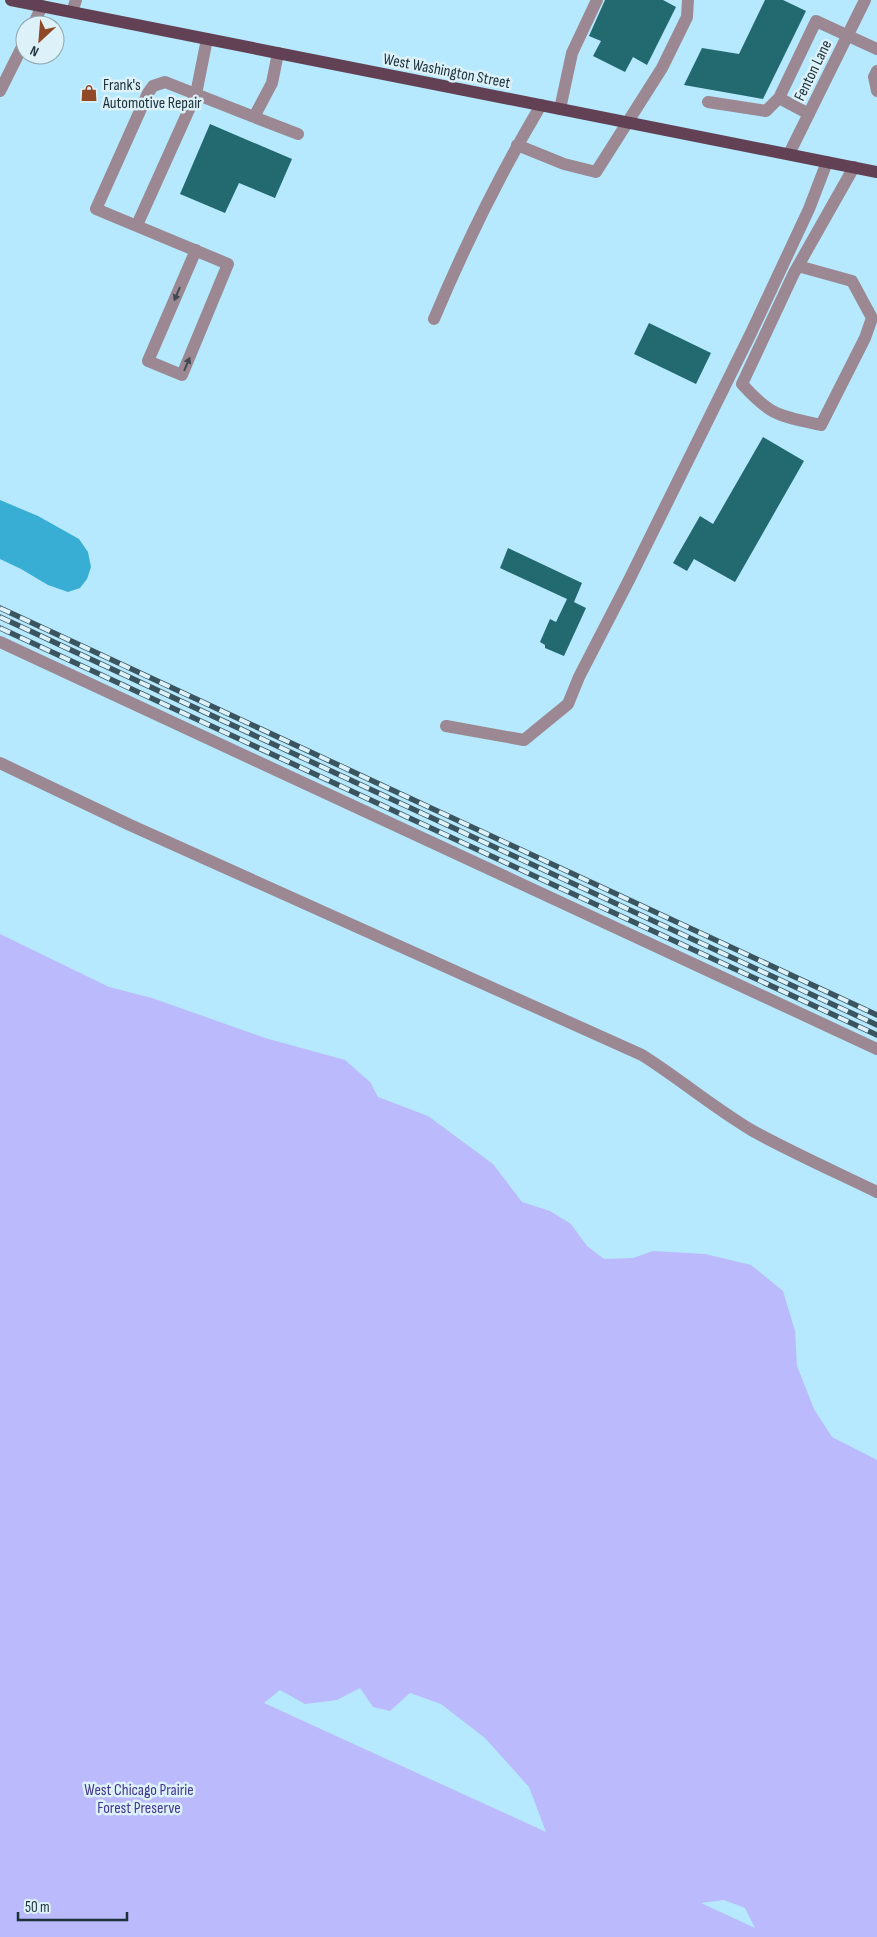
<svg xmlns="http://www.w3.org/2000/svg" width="877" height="1937" font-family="'Sofia Sans Condensed',sans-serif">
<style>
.green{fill:#babafc;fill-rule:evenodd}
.water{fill:#38aed5}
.building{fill:#226970}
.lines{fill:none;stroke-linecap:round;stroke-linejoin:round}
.minor{stroke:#9b8892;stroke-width:12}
.major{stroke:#614153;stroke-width:12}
.rail-casing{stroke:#3a555f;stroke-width:5.5}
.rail{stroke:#ddf1f9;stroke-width:4;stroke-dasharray:11;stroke-linecap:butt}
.oneway{fill:#414a53}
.labels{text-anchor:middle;stroke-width:5;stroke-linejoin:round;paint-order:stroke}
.street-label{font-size:16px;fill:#1b3038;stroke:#ddf1f9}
.poi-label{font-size:16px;fill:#1b3038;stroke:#ddf1f9;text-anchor:start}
.park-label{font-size:16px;fill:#433692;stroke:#ddf1f9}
</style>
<rect width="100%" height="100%" fill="#b6e9fe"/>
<path class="green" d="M0,934L109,987L152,998L265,1038L345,1060L370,1082L378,1097L428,1116L493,1164L522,1202L550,1211L571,1224L587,1246L604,1259L633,1258L653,1251L705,1254L751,1265L783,1291L795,1331L797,1366L814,1409L832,1437L877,1460V1937H0ZM360,1688L373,1707L390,1711L410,1693L441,1704L485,1738L529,1787L546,1832L264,1703L280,1690L305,1704L337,1700ZM724,1900L745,1908L755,1928L701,1903Z"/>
<path class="water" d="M0,500L38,516L79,539L88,552L91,567L87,579L80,588L68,592L48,585L21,569L0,559Z"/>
<path class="building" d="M605,0H663L676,7L647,65L633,57L625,72L593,56L601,41L589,36Z
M765,0H783L806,11L763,99L684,85L702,48L739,54Z
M210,124L292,159L275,198L239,183L225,213L180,194Z
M649,323L711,353L696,384L634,354Z
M763,437L804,461L735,582L694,559L687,571L673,563L700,516L713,524Z
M508,548L582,583L574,602L586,608L564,656L545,648V645L540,642L550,619L556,622L567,599L500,568Z"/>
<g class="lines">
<path class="minor" d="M72,12L76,0
M33,25L42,6
M877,71L874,77L877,91
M0,91L25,41
M708,102L766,111L779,98
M560,109L572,53L597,0
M809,114L779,98L816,21L877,49
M254,117L298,134
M517,145L564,164L596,172L662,68L687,17L688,0
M789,154L865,0
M137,225L196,94L207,39
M196,250L148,361L182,375L228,264L96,209L148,93L153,86L165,82L254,117L272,83L278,53
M798,266L852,281L872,318L865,338L821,425C779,416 771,416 742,384L794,273L854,167
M434,319C465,245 500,174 541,105
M0,642L877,1049
M446,726L524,740L568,704L579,677L629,580L751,333L809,209L827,162
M0,763L130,825L642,1055C680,1079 714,1108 753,1131C793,1153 836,1172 877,1192"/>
<path class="major" d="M11,0L877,172"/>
<g class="rail-casing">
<path id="rail" d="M0,608L877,1015
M0,617L877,1025
M0,628L877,1035"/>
</g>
<use href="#rail" class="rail"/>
</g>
<defs><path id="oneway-solid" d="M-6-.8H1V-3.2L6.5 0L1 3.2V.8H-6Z" transform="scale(1.25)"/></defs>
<g class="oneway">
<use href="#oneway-solid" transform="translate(177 294) rotate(113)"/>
<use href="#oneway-solid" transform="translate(187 364) rotate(-67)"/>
</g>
<defs>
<g id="shop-bare" transform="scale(1.35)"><path d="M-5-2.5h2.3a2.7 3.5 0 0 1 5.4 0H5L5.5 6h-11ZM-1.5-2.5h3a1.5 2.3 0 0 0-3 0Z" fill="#904827" stroke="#ddf1f9" stroke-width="2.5" paint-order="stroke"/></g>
</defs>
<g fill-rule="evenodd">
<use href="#shop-bare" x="89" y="93"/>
</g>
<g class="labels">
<g class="street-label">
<text transform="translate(447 70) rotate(11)" y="6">West Washington Street</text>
<text transform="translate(812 70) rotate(-64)" y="6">Fenton Lane</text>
</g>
<g class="poi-label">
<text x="103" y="90">Frank's<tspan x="103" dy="18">Automotive Repair</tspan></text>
</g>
<g class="park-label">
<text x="139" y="1795">West Chicago Prairie<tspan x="139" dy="18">Forest Preserve</tspan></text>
</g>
</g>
<g transform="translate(40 40) rotate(206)"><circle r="24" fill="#ddf1f9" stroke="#8fa4ac"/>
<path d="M0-4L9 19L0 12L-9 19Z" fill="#904827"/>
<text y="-8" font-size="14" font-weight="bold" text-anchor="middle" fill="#1b3038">N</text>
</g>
<path d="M18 1912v8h109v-8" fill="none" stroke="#1b3038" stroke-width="2.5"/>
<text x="25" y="1912" font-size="15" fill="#1b3038" stroke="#ddf1f9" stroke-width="4" paint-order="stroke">50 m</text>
</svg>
